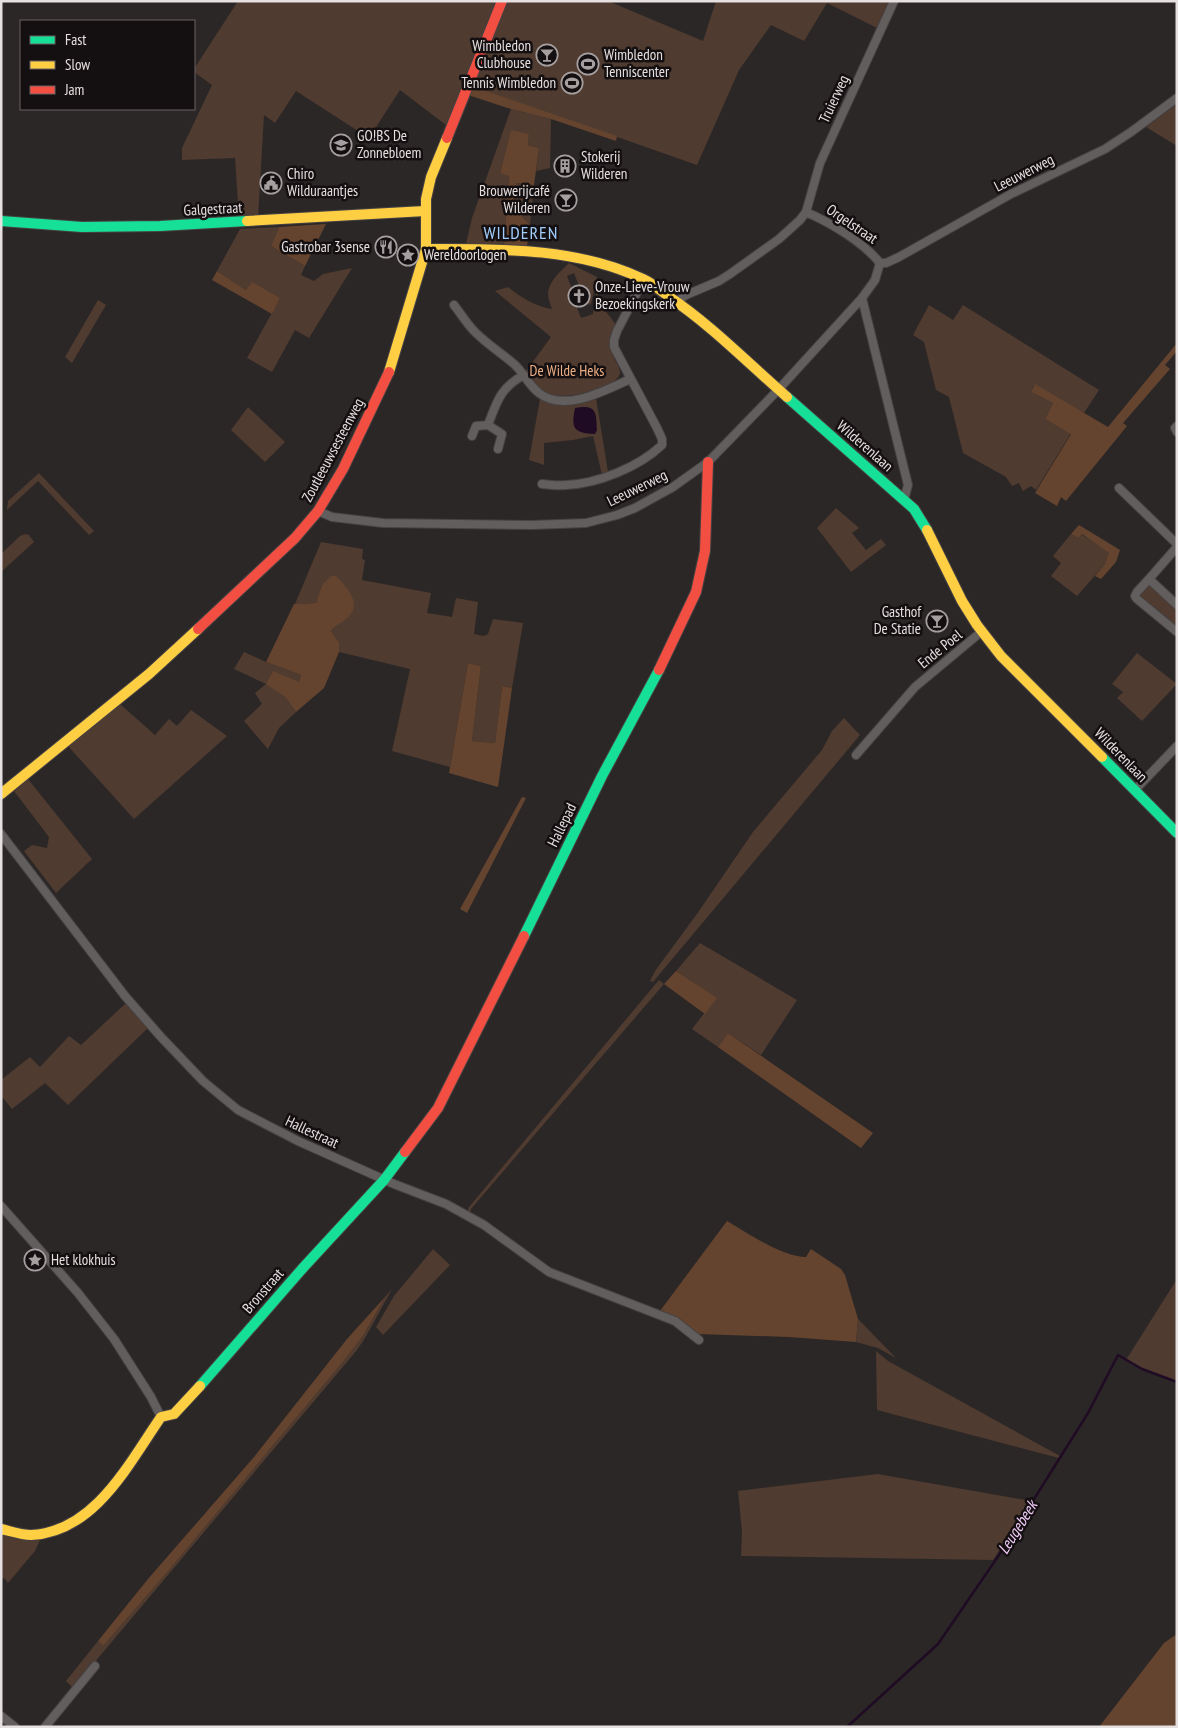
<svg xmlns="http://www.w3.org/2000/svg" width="1178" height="1728" font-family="'PT Sans Narrow',sans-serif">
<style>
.green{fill:#4f3b2f}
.forest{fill:#65442f}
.water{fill:#200b24}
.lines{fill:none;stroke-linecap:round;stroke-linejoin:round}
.stream{stroke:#200b24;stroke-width:2.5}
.street-casing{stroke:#464243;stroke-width:10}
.fast-casing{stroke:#464243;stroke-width:12}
.slow-casing{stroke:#464243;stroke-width:12}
.jam-casing{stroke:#464243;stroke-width:12}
.street{stroke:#625e5e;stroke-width:8}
.fast{stroke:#16e098;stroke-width:10}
.slow{stroke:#ffcf43;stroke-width:10}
.jam{stroke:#f24e42;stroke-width:10}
.labels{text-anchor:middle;stroke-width:5;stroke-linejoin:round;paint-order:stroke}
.poi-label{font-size:15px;fill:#e7e0e1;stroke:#140f10;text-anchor:start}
.street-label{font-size:15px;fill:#e7e0e1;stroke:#140f10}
.park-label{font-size:15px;fill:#edaf85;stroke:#140f10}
.water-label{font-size:16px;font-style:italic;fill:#f3cdfb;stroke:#140f10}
.quarter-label{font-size:18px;letter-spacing:1px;fill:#a0cdfb;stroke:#140f10}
</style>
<rect width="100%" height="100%" fill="#2c2727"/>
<path class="green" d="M238,1H496L446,125L400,90L369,138L296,91L275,123L264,115L258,218L239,219L235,158L182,160V148L212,85L194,72V69Z
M507,1H608L703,41L716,1H890L877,28L827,3L804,41L771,25L739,70L697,165L472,86Z
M1177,104V146L1146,127Z
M511,109L551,119L550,168L536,171L539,148L528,145L529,134L511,131L500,173L509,175L504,245L466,244L472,218Z
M516,183L534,185L530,225L514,208Z
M279,227L271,246L305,266L301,275L314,281L323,274L352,268L309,338L295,330L272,372L247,358L280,298L246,290L217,271L240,229Z
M569,263L597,277L591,304L588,305L581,286H579L574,273L567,276L572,289L570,290L581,318L593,314L597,285L600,304L617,326C610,342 608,346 616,362C619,367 620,369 620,374C613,391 562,400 547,394C537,390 532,380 526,371L551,337L495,291L508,287C522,298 534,306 552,309C551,305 548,299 548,293C549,281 561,271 569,263Z
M98,300L106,305L72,363L65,357Z
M929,305L953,320L963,305L1099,390L1084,413L1034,385L1031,392L1053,403L1045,419L1071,433L1036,490L1031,486L1023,491L1019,483L1012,486L1006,477L963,453L949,397L936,390L924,342L913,335Z
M596,398L608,472L602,475L593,436L573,440L544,443V465L529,460L540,399L545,400Z
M248,407L285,442L265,462L231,430Z
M39,473L94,531L89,535L38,481L7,510L8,501Z
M836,508L859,528L852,533L866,550L881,539L886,545L851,572L817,528Z
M25,534L29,535L34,542L1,572V554L20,536Z
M1071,534L1078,538L1081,534L1110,553L1105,564L1077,596L1051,576L1061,563L1053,556Z
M321,542L363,549L362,559L365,560L362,580L431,593L427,613L452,617L456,598L478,602L474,634L484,636L488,634L493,619L523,623L512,688L502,686L495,743L472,741L481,666L468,663L450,767L392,751L410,669L339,652V642L331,631L339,623L346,619L322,585L316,603L295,604Z
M1147,585L1154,588L1177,610V628L1141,600L1139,595Z
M244,652L266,662L301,675L299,682L266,683L285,697L296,712L279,728L268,749L244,721L262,704L255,693L266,684L234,669Z
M1137,653L1177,684L1142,721L1117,698L1123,692L1112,684Z
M120,704L155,735L169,719L177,726L191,710L227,736L134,819L68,746Z
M844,718L860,735L653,982L650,981L655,971L699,911L753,832L822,750L832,731Z
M28,779L92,859L56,893L24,851L32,845L47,848L49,837L14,791Z
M700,943L797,1000L761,1055L728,1033L718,1047L692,1029L716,998L676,971Z
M659,980L664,984L471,1209L470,1214L467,1213L469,1207Z
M125,1004L129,1005L149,1027L68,1105L45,1083L12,1109L3,1098L1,1100V1080L30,1057L40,1067L69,1036L81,1045Z
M433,1249L450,1265L383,1335L376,1327L394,1296Z
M1177,1279V1381L1151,1373L1126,1360Z
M392,1289L365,1338L357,1350L73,1688L66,1681L98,1641L103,1646L164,1576L342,1363L363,1336L385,1297Z
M858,1319L896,1358L878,1348L856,1342Z
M876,1351L888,1361L1060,1456L1059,1458L877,1410Z
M878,1474L1031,1501L993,1560L741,1556L742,1532L738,1491Z
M1,1532L41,1538L35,1551L8,1583L4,1578L1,1580Z"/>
<path class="forest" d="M472,86L617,136L616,141L551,119L511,109L468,95Z
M511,130L529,134L528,145L539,148L534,185L516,183L514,208L530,225L527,246L504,245L509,176L500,173Z
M326,224L305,266L271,246L279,227Z
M217,271L246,290L252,282L280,298L272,314L212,280Z
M1177,343V351L1165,365L1170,369L1123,423L1127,426L1066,501L1061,497L1057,506L1035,493L1071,434L1045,419L1053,403L1031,392L1035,384L1108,427Z
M1079,525L1120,550L1116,562L1101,579L1095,576L1105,564L1109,553L1082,534L1078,538L1071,534Z
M331,576H336C347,587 364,605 346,619C340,624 337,624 331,631L339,642V652L324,688L296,712L285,697L266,684L273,671L299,682L301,675L266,662L294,604L316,603L322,585Z
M468,663L481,666L472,741L495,743L502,686L512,688L498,787L449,773Z
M522,797L526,798L467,913L460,909Z
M676,971L717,998L705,1014L664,984Z
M728,1033L873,1133L861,1148L718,1047Z
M727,1221C747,1233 783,1257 806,1257L811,1249L841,1269L845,1275L858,1319L856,1342L789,1337L698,1334L660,1311Z
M385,1297L363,1336L342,1363L164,1576L103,1646L98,1641L148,1579L254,1457L347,1339Z
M1177,1634V1727H1099L1164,1643Z"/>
<path class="water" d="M582,407C598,406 596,417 597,430L595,434C573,433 571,428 575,408Z"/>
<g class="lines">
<path class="stream" d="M847,1727L938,1644L999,1555L1088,1413L1118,1355L1142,1369L1177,1382"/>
<g class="street-casing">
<path id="street" d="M880,263H886L899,257L1011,194L1105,149L1131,132L1177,98
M862,298L908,485L904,500
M677,301L686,295L719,281L730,274L779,239L800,220L806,212L820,163L894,1
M454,305C461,314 467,324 475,332C487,344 501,353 514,364C524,373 529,386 539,393C564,413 606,390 630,379
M488,425C497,401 501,387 524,375
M1177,426L1175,428L1177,432
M472,436L476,426L488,425L502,434L498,449
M542,484C550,485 558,486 566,485C597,484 639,467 662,445V439L657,428L614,347V340L617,331L644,279
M1119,488L1177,544
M318,511L332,517L383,523L532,525L586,523L617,515L635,508L673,487L708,462L778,390L862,298L875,280L880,263C863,242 831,223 806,212
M1177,547L1149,579L1177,605
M1149,579L1137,592L1135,596L1137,599L1177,632
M856,755L915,687L981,632
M1135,790L1177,746
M1,834L125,996L161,1037L203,1081L238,1110L298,1141L394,1184L446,1204L484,1225L549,1272L675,1321L699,1340
M1,1206L78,1293L114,1339L151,1397L161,1417
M1,1716L15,1727
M45,1727L95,1666"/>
</g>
<g class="fast-casing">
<path id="fast" d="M1,221L82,227L160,226L247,221
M787,397L914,509L927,530
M1102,757L1177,833
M524,936L602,776L659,670
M200,1386L302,1269L384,1180L405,1152"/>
</g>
<g class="slow-casing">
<path id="slow" d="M247,221L425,211
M426,249C499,249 575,247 643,279C652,283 660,290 668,296C711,325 748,363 787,397
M389,372L426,249V199L431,177L447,138
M927,530L962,601L977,625L1001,656L1102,757
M1,794L149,674L198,629
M1,1529C10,1531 22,1535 31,1535C95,1532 129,1463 161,1417L174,1414L200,1386"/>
</g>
<g class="jam-casing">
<path id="jam" d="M447,138L502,1
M198,629L295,538L318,511L343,469L389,372
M659,670L696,592L705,551L708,462
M405,1152L438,1108L524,936"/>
</g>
<use href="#street" class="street"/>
<use href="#fast" class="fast"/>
<use href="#slow" class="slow"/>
<use href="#jam" class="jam"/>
</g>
<defs>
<g id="bar-ring" transform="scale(1.125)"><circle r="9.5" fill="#140f10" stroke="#a69fa0" stroke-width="1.5"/><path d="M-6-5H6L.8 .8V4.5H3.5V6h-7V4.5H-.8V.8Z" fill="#a69fa0"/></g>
<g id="stadium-ring" transform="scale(1.125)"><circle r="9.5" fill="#140f10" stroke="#a69fa0" stroke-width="1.5"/><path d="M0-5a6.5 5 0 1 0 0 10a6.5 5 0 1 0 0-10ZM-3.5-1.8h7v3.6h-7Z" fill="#a69fa0"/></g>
<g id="school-ring" transform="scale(1.125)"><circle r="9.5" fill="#140f10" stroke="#a69fa0" stroke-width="1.5"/><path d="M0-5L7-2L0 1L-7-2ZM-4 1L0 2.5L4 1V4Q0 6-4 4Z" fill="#a69fa0"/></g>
<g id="building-ring" transform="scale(1.125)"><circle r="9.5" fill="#140f10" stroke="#a69fa0" stroke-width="1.5"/><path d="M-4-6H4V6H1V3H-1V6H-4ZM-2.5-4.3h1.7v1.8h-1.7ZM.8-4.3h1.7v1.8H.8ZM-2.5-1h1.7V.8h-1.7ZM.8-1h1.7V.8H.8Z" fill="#a69fa0"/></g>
<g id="civic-ring" transform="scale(1.125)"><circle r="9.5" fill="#140f10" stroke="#a69fa0" stroke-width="1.5"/><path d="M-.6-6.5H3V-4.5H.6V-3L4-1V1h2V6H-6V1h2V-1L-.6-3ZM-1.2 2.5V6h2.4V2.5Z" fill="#a69fa0"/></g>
<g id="restaurant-ring" transform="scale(1.125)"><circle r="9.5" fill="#140f10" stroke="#a69fa0" stroke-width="1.5"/><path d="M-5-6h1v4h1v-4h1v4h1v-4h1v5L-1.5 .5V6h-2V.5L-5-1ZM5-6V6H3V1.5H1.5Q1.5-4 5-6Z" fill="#a69fa0"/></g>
<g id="sight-ring" transform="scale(1.125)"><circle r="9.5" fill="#140f10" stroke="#a69fa0" stroke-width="1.5"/><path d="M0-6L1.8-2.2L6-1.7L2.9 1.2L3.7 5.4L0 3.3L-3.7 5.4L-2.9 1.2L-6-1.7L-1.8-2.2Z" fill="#a69fa0"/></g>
<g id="church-ring" transform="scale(1.125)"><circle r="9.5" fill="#140f10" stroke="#a69fa0" stroke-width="1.5"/><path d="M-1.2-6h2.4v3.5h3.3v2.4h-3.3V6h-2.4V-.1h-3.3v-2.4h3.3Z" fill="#a69fa0"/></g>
</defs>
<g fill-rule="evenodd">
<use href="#bar-ring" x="547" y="55"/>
<use href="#stadium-ring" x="588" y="64"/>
<use href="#stadium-ring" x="572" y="83"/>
<use href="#school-ring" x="341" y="145"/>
<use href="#building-ring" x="565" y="166"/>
<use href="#civic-ring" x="271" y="183"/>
<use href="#bar-ring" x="566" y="200"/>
<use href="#restaurant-ring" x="386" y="247"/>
<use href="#sight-ring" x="408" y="255"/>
<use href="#church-ring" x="579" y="296"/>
<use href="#bar-ring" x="937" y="621"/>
<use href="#sight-ring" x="35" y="1260"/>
</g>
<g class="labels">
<g class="poi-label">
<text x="531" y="51" text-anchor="end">Wimbledon<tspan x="531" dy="17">Clubhouse</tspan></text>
<text x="604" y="60">Wimbledon<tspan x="604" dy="17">Tenniscenter</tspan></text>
<text x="556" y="88" text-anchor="end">Tennis Wimbledon</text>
<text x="357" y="141">GO!BS De<tspan x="357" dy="17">Zonnebloem</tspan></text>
<text x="581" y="162">Stokerij<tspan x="581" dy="17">Wilderen</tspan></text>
<text x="287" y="179">Chiro<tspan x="287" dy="17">Wilduraantjes</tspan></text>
<text x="550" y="196" text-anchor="end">Brouwerijcafé<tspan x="550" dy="17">Wilderen</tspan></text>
<text x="370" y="252" text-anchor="end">Gastrobar 3sense</text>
<text x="424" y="260">Wereldoorlogen</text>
<text x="595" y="292">Onze-Lieve-Vrouw<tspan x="595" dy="17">Bezoekingskerk</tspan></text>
<text x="921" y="617" text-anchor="end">Gasthof<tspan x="921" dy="17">De Statie</tspan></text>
<text x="51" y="1265">Het klokhuis</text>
</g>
<g class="street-label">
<text transform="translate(834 99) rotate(-65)" y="5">Truierweg</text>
<text transform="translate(1024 173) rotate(-27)" y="5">Leeuwerweg</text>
<text transform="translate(213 209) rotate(-3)" y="5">Galgestraat</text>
<text transform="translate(852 224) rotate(34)" y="5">Orgelstraat</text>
<text transform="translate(865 446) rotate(41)" y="5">Wilderenlaan</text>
<text transform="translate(333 450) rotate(-62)" y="5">Zoutleeuwsesteenweg</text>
<text transform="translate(637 488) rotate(-26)" y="5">Leeuwerweg</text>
<text transform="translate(940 649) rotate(-39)" y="5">Ende Poel</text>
<text transform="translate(1121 755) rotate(46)" y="5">Wilderenlaan</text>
<text transform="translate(562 825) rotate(-64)" y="5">Hallepad</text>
<text transform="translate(312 1132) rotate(25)" y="5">Hallestraat</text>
<text transform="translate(263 1291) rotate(-49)" y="5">Bronstraat</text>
</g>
<g class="park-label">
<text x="567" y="376">De Wilde Heks</text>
</g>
<g class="water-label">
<text transform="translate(1017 1527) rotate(-58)" y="6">Leugebeek</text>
</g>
<g class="quarter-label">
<text x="521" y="239">WILDEREN</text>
</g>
</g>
<rect width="1178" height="1728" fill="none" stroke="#e7e0e1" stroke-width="5"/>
<rect x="20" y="20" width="175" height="90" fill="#140f10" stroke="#686364"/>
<rect x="30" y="36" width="25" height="8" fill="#16e098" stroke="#686364"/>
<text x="65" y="45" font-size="15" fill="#e7e0e1">Fast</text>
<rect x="30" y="61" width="25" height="8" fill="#ffcf43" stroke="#686364"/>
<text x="65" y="70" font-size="15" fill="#e7e0e1">Slow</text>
<rect x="30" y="86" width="25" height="8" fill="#f24e42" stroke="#686364"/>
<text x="65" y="95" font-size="15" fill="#e7e0e1">Jam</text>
</svg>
